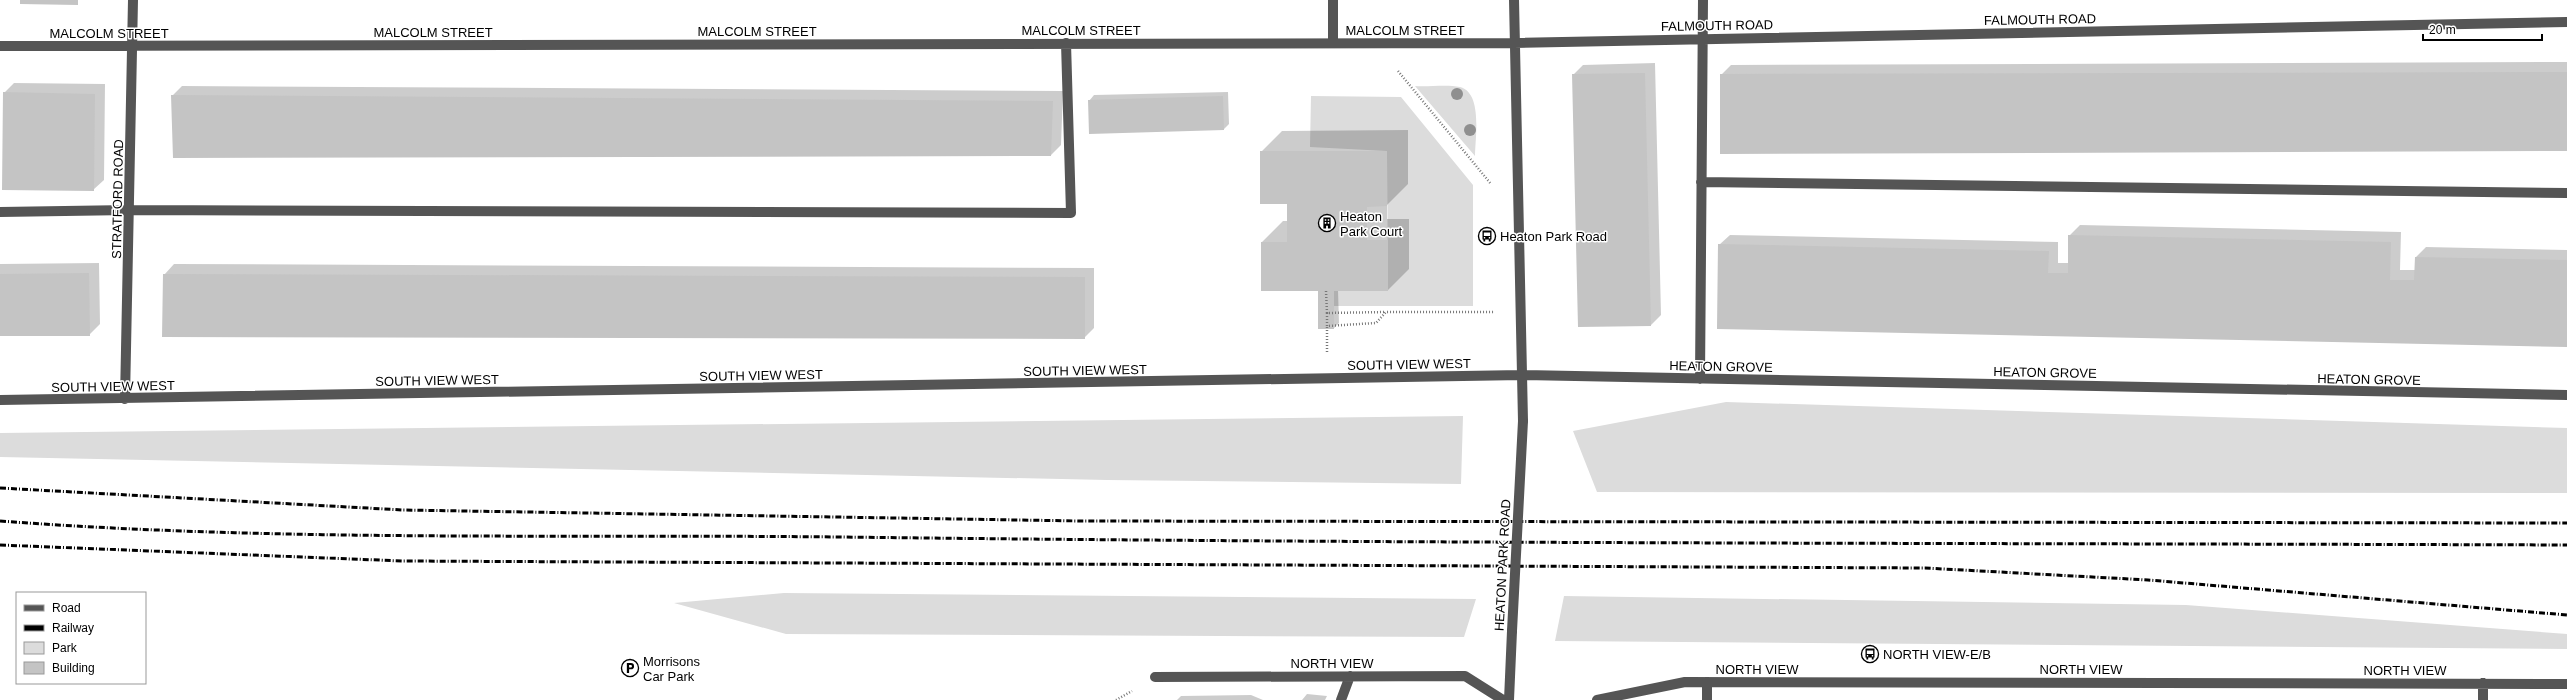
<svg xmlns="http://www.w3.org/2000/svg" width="2567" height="700" font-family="Helvetica,sans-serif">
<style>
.green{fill:#dcdcdc}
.shadow{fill:#0003}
.building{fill:#c4c4c4}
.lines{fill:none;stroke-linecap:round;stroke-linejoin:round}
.path{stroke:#777;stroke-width:2.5;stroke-dasharray:1 2;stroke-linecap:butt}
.minor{stroke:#555;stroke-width:10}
.rail{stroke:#000;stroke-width:3;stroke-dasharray:6 2 1 2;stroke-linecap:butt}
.minor-bridge{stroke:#555;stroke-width:10}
.tree{fill:#8f8f8f}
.labels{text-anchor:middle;stroke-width:3;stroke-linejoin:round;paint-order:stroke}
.street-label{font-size:13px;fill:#000;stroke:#fff}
.poi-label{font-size:13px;fill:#000;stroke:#fff;text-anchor:start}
</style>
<rect width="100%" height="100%" fill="#fff"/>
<path class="green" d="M1415,86C1429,87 1447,84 1460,87C1483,93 1475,138 1475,156Z
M1311,96L1401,97L1473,185V306H1334V291H1388L1387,151L1310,147Z
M1726,402L2567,428V493L1597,492L1573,431Z
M1463,416L1461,484L1107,480L0,457V433Z
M784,593L1476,599L1464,637L786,634L674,603Z
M1564,596L2186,605L2567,634V649L1555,641Z"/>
<path class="shadow" d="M2567,62V150L1721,75L1731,65Z
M1655,63L1661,315L1651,325L1579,326L1573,75L1583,65Z
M14,83L105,84L104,180L93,190L4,93Z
M182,86L1063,91L1061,145L1051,155L172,96Z
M1228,92L1229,124L1224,129L1089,101L1094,95Z
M1408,130V184L1387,205V219H1409V269L1388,290H1338L1339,323L1334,328L1319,292L1262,242L1283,221H1288V203L1261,152L1282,131Z
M2080,225L2401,232L2400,270H2416V257L2426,247L2567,250V346L1719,245L1730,235L2058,242V263H2069V236Z
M99,263L100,324L89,335H0V264Z
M174,264L1094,268V328L1084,338L164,275Z
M1307,694L1327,696L1325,700H1302Z
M1251,695L1263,700H1177L1181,696Z"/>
<path class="building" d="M20,0H78V5L20,4Z
M2567,72V151L1720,154V74Z
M1645,73L1651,326L1578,327L1572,74Z
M3,92L95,94L94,191L2,190Z
M171,95L1053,101L1051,156L173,158Z
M1223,96L1224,130L1089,134L1088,100Z
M1260,151H1387V206L1367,207V240H1388V291H1334V329H1318V291H1261V242H1287V204H1260Z
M2068,235L2391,242L2390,280H2414L2415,257L2567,260V347L1717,329L1718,244L2049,251L2048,273H2068Z
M89,273L90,336H0V274Z
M163,274L1085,277V339L162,337Z"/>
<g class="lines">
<path class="path" d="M1398,71L1491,184
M1326,291L1327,313L1386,312
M1327,313V326L1376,323L1386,312H1494
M1327,352V326
M1116,700L1132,691"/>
<path class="minor" d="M1514,0L1523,421
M1333,43V0
M0,46L1514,43L2567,22
M1701,182L2567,193
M0,212L129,210L1071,213L1066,43
M1700,379L1703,0
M125,399L133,0
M0,400L1522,375L2567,395
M1155,677L1465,676L1503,700
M1341,700L1350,676
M1509,700L1512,631
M1597,700L1685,682L2567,684
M1707,700V682
M2483,700V683"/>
<path class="rail" d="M0,488L403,510L1080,521L2567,523
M0,521C279,542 559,534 838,537C1414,544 1991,543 2567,545
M0,545L402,561L1925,568L2148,580L2567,615"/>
<path class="minor-bridge" d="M1512,631L1523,421"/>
</g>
<g class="tree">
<circle cx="1457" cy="94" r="6"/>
<circle cx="1470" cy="130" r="6"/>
</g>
<defs>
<g id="building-ring" transform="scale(0.9)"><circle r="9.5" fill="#fff" stroke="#000" stroke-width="1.5"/><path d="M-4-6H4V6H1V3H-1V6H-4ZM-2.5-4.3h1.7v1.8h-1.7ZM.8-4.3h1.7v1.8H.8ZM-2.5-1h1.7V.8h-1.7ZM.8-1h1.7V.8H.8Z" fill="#000"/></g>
<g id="bus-ring" transform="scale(0.9)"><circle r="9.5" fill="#fff" stroke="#000" stroke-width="1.5"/><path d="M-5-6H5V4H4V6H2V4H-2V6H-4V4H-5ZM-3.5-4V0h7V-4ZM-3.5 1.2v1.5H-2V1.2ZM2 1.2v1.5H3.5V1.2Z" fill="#000"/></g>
<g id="parking-ring" transform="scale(0.9)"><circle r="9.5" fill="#fff" stroke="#000" stroke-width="1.5"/><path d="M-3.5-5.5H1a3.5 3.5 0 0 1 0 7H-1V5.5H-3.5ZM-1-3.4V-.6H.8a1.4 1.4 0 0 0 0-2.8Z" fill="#000"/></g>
</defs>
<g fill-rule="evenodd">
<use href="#building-ring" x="1327" y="223"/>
<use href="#bus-ring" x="1487" y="236"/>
<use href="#bus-ring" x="1870" y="654"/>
<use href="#parking-ring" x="630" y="668"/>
</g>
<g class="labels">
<g class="street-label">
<text transform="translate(2040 19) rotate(-1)" y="5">FALMOUTH ROAD</text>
<text transform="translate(1717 25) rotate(-1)" y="5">FALMOUTH ROAD</text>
<text x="1081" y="35">MALCOLM STREET</text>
<text x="1405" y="35">MALCOLM STREET</text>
<text x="757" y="36">MALCOLM STREET</text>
<text x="433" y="37">MALCOLM STREET</text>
<text x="109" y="38">MALCOLM STREET</text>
<text transform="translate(117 199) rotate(-89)" y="5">STRATFORD ROAD</text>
<text transform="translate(1409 364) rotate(-1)" y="5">SOUTH VIEW WEST</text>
<text transform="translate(1721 366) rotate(1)" y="5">HEATON GROVE</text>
<text transform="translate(1085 370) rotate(-1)" y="5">SOUTH VIEW WEST</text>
<text transform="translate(2045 372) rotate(1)" y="5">HEATON GROVE</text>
<text transform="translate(761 375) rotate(-1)" y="5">SOUTH VIEW WEST</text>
<text transform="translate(2369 379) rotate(1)" y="5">HEATON GROVE</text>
<text transform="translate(437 380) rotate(-1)" y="5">SOUTH VIEW WEST</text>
<text transform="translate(113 386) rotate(-1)" y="5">SOUTH VIEW WEST</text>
<text transform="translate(1502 565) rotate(-87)" y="5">HEATON PARK ROAD</text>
<text x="1332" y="668">NORTH VIEW</text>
<text x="1757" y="674">NORTH VIEW</text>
<text x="2081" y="674">NORTH VIEW</text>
<text x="2405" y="675">NORTH VIEW</text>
</g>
<g class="poi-label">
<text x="1340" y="221">Heaton<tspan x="1340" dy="15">Park Court</tspan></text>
<text x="1500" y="241">Heaton Park Road</text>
<text x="1883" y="659">NORTH VIEW-E/B</text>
<text x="643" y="666">Morrisons<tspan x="643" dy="15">Car Park</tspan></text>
</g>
</g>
<rect x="16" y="592" width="130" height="92" fill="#ffffff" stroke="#999999"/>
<rect x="24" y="605" width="20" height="6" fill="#555555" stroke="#999999"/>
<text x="52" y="612" font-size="12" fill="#000000">Road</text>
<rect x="24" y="625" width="20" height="6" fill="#000000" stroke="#999999"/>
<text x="52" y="632" font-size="12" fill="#000000">Railway</text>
<rect x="24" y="642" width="20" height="12" fill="#dcdcdc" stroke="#999999"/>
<text x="52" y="652" font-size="12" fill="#000000">Park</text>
<rect x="24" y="662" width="20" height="12" fill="#c4c4c4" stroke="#999999"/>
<text x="52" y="672" font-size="12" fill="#000000">Building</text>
<path d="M2423 34v6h119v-6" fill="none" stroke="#000000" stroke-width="2"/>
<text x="2429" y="34" font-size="12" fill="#000000" stroke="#ffffff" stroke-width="3" paint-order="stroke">20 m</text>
</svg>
